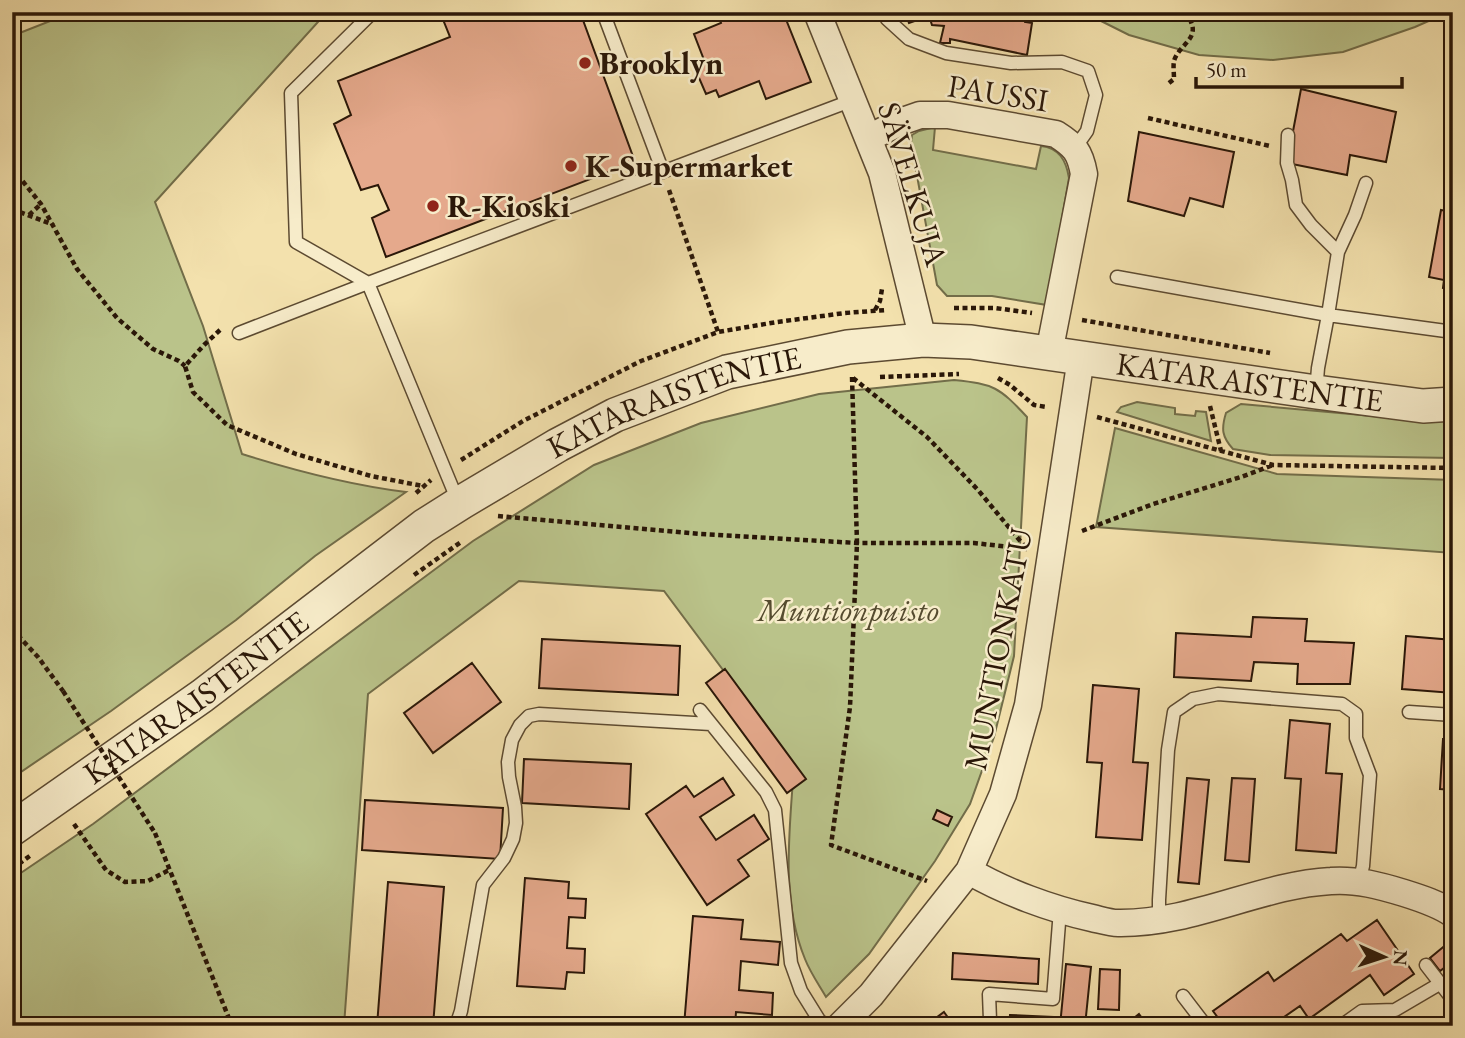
<svg xmlns="http://www.w3.org/2000/svg" width="1465" height="1038" font-family="'EB Garamond',serif">
<style>
.green{fill:#bac38a;stroke:#726d49;stroke-width:2}
.building{fill:#e5a98c;stroke:#2a1708;stroke-width:2}
.lines{fill:none;stroke-linecap:round;stroke-linejoin:round}
.service-casing{stroke:#5c4a31;stroke-width:15}
.minor-casing{stroke:#5c4a31;stroke-width:29}
.tertiary-casing{stroke:#5c4a31;stroke-width:36}
.path{stroke:#2a1708;stroke-width:4.5;stroke-dasharray:5 3.5;stroke-linecap:butt}
.service{stroke:#f7ecca;stroke-width:12}
.minor{stroke:#f7ecca;stroke-width:26}
.tertiary{stroke:#f7ecca;stroke-width:33}
.path-bridge{stroke:#2a1708;stroke-width:4.5;stroke-dasharray:5 3.5;stroke-linecap:butt}
.poi-dot{fill:#8f2418;stroke:#f7ecca;stroke-width:2.5}
.labels{text-anchor:middle;stroke-width:5;stroke-linejoin:round;paint-order:stroke}
.poi-label{font-size:32px;font-weight:bold;fill:#2a1708;stroke:#f7ecca;text-anchor:start}
.street-label{font-size:32px;fill:#2a1708;stroke:#f7ecca}
.park-label{font-size:32px;font-style:italic;fill:#554b2f;stroke:#f7ecca}
</style>
<rect width="100%" height="100%" fill="#f3e1ad"/>
<filter id="stains"><feTurbulence type="fractalNoise" baseFrequency=".00286" numOctaves="4"/><feColorMatrix values="0 0 0 0 .2 0 0 0 0 .09 0 0 0 0 .02 0 0 0 .5 -.17"/></filter>
<radialGradient id="worn" r=".72"><stop offset=".6" stop-color="#630" stop-opacity="0"/><stop offset="1" stop-color="#630" stop-opacity=".3"/></radialGradient>
<path class="green" d="M73,12H327L155,202L203,326L242,454C296,471 350,485 406,492L315,556L236,620L111,711L12,778V36Z
M1083,12H1449L1415,27L1343,52L1273,60L1199,55L1129,35Z
M935,127L933,150L1036,169L1041,146C1059,148 1066,160 1069,178L1047,305L992,296H947L937,285L911,143L912,135L919,131Z
M954,380C994,384 999,387 1027,417L1014,656L994,737L970,804L935,861L869,954L826,997C819,985 810,972 805,959C780,898 790,829 794,765L664,591L519,581L368,694L344,1026H12V879L93,824L473,541L594,465L701,423L819,394Z
M1137,402L1175,408V414L1195,416L1196,411L1206,412L1211,441L1117,412L1121,407Z
M1241,404L1417,420L1453,419V458L1270,455L1233,449C1222,437 1221,429 1226,413Z
M1115,428L1277,474L1453,480V553L1096,527Z"/>
<path class="building" d="M440,12H580L635,162L386,257L372,218L389,210L378,185L361,190L334,124L351,115L338,81L450,37Z
M722,12H783L811,82L766,99L759,81L719,97L716,90L706,94L693,64L704,60L694,34L721,23L718,14Z
M905,12H1025V22L1032,23L1027,55L950,39V43H940L944,26L932,25L929,16L909,23Z
M1301,89L1396,112L1386,162L1350,155L1347,175L1287,163Z
M1139,132L1234,152L1223,207L1190,198L1184,216L1128,201Z
M1441,210L1453,212V290L1443,288L1444,280L1429,277Z
M1253,617L1307,619L1305,641L1354,643L1350,684H1297L1298,664L1254,662L1251,681L1174,677L1176,633L1251,637Z
M1406,636L1453,640V693L1402,689Z
M542,639L680,646L678,695L539,688Z
M472,663L501,702L433,753L404,713Z
M725,669L806,779L787,793L706,683Z
M1093,685L1139,689L1133,762L1148,763L1142,840L1096,837L1102,763L1087,762Z
M1290,720L1330,724L1326,773L1342,774L1336,853L1296,850L1301,779L1285,778Z
M1443,739L1453,740V790L1440,789Z
M524,759L631,764L629,809L522,803Z
M723,778L734,795L700,817L716,840L754,815L769,839L738,860L749,876L707,905L646,814L686,786L694,797Z
M1187,778L1209,780L1199,884L1178,882Z
M1232,778L1255,779L1249,862L1225,860Z
M365,800L503,808L500,859L362,850Z
M937,810L952,817L948,826L933,819Z
M525,878L569,882L568,898L586,899L585,918L569,917L567,948L585,949L584,973L567,972L565,989L517,986Z
M388,882L444,887L433,1026H377Z
M693,916L743,920L741,939L780,942L778,965L741,961L739,990L773,993L772,1015L736,1012L735,1026H684Z
M1377,920L1414,974L1384,995L1370,975L1309,1019L1300,1006L1271,1026H1224L1213,1011L1268,972L1274,981L1341,934L1347,941Z
M1448,943L1453,948V961L1440,971L1430,958Z
M953,953L1039,959L1038,984L952,979Z
M1066,964L1091,967L1085,1026H1060Z
M1100,969L1120,970L1119,1010L1098,1009Z
M944,1012L954,1026H925Z
M1139,1014L1148,1026H1124Z
M1010,1015L1053,1017L1052,1026H1009Z"/>
<g class="lines">
<g class="service-casing">
<path id="service" d="M603,12L663,172
M885,12L887,19L909,39L946,53L1011,63L1062,62L1088,71L1096,95L1087,131L1075,148
M1288,135L1287,163L1292,180L1296,205L1311,225L1338,252
M1117,277L1328,315L1453,332
M368,283L296,242L291,93L373,12
M239,333L368,283
M1316,392L1318,368L1328,315L1338,252L1355,215L1366,183
M461,501L457,499L445,470L368,283L853,100
M700,710L766,792L775,810L791,963L801,991L819,1020L826,1026
M1409,712L1453,715
M1159,920V900L1168,750L1174,712L1193,699L1218,694L1342,704L1356,714V738L1370,775L1363,866L1359,882
M1426,965L1453,1000
M1183,996L1206,1026
M456,1026L461,1011L483,885L504,858L513,839L516,823L515,807L509,777L508,762L512,740L520,725L529,716L539,714L711,724
M994,1026L990,1020L989,994L1053,999L1060,910
M1341,1026L1362,1011L1395,1010L1441,983"/>
</g>
<g class="minor-casing">
<path id="minor" d="M817,12L882,173L923,340
M869,138L900,122L920,115H948L1056,134C1075,146 1080,152 1084,174L1049,353
M969,871C1005,892 1051,909 1092,918C1101,920 1110,923 1118,923C1194,924 1259,885 1331,881C1356,879 1381,886 1404,893C1420,898 1439,904 1453,914
M840,1026L871,995L969,871L1003,794L1028,705L1081,358"/>
</g>
<g class="tertiary-casing">
<g id="tertiary">
<path id="s1" d="M12,829L202,696L424,526L462,502L558,445L615,415L727,372L848,347L923,340L971,342L1316,392L1423,406L1453,404"/>
</g>
</g>
<path class="path" d="M1169,83L1174,79C1174,73 1173,66 1174,61C1178,46 1199,39 1191,22L1194,12
M1148,118L1270,146
M12,168L41,204L77,269L117,318L153,349L179,361L185,366
M669,190L718,332
M12,209L54,225
M29,215L41,204
M954,308H995L1032,313
M875,310L880,301L882,289
M1082,320L1270,353
M220,330L204,345L185,366L193,392L227,425L296,454L371,476L423,486
M852,377L857,543L850,707L831,845L927,881
M880,377L959,374
M853,378L927,437L978,490L1026,548
M998,378L1010,385L1034,405L1047,407
M1210,406L1221,451
M1097,417L1273,465L1453,468
M461,460L523,421L641,361L718,332L777,322L845,313L886,310
M416,493L431,480
M498,516L701,534L857,543H974L1027,549
M1082,531L1153,504L1241,477L1273,465
M414,575L461,542
M12,629L38,657L63,691
M74,824L106,870L125,882L148,881L169,870
M155,833L232,1026
M12,869L31,855"/>
<use href="#service" class="service"/>
<use href="#minor" class="minor"/>
<use href="#tertiary" class="tertiary"/>
<path class="path-bridge" d="M63,691L155,833"/>
</g>
<g class="poi-dot">
<circle cx="585" cy="63" r="7"/>
<circle cx="571" cy="166" r="7"/>
<circle cx="433" cy="206" r="7"/>
</g>
<g class="labels">
<g class="poi-label">
<text x="599" y="74">Brooklyn</text>
<text x="585" y="177">K-Supermarket</text>
<text x="447" y="217">R-Kioski</text>
</g>
<g class="street-label">
<text transform="translate(998 93) rotate(9)" y="11">PAUSSI</text>
<text transform="translate(913 184) rotate(73)" y="11">SÄVELKUJA</text>
<text dy="11" stroke="none"><textPath href="#s1" startOffset="1381">KATARAISTENTIE</textPath></text>
<text dy="11" stroke="none"><textPath href="#s1" startOffset="793">KATARAISTENTIE</textPath></text>
<text transform="translate(998 649) rotate(-79)" y="11">MUNTIONKATU</text>
<text dy="11" stroke="none"><textPath href="#s1" startOffset="226">KATARAISTENTIE</textPath></text>
</g>
<g class="park-label">
<text x="848" y="621">Muntionpuisto</text>
</g>
</g>
<rect width="1465" height="1038" fill="none" stroke="#f3e1ad" stroke-width="42"/>
<rect x="14" y="14" width="1437" height="1010" fill="none" stroke="#2a1708" stroke-width="3.5"/>
<rect x="21" y="21" width="1423" height="996" fill="none" stroke="#2a1708" stroke-width="2"/>
<g transform="translate(1384 957) rotate(93)" stroke="#f7ecca" stroke-width="5" paint-order="stroke">
<path d="M0-5L12 26L0 18L-12 26Z" fill="#2a1708"/>
<text y="-10" font-size="19" font-weight="bold" text-anchor="middle" fill="#2a1708">N</text>
</g>
<path d="M1196 77v10h206v-10" fill="none" stroke="#2a1708" stroke-width="3.5"/>
<text x="1206" y="77" font-size="21" fill="#2a1708" stroke="#f7ecca" stroke-width="5" paint-order="stroke">50 m</text>
<rect width="100%" height="100%" filter="url(#stains)"/>
<rect width="100%" height="100%" fill="url(#worn)"/>
</svg>
